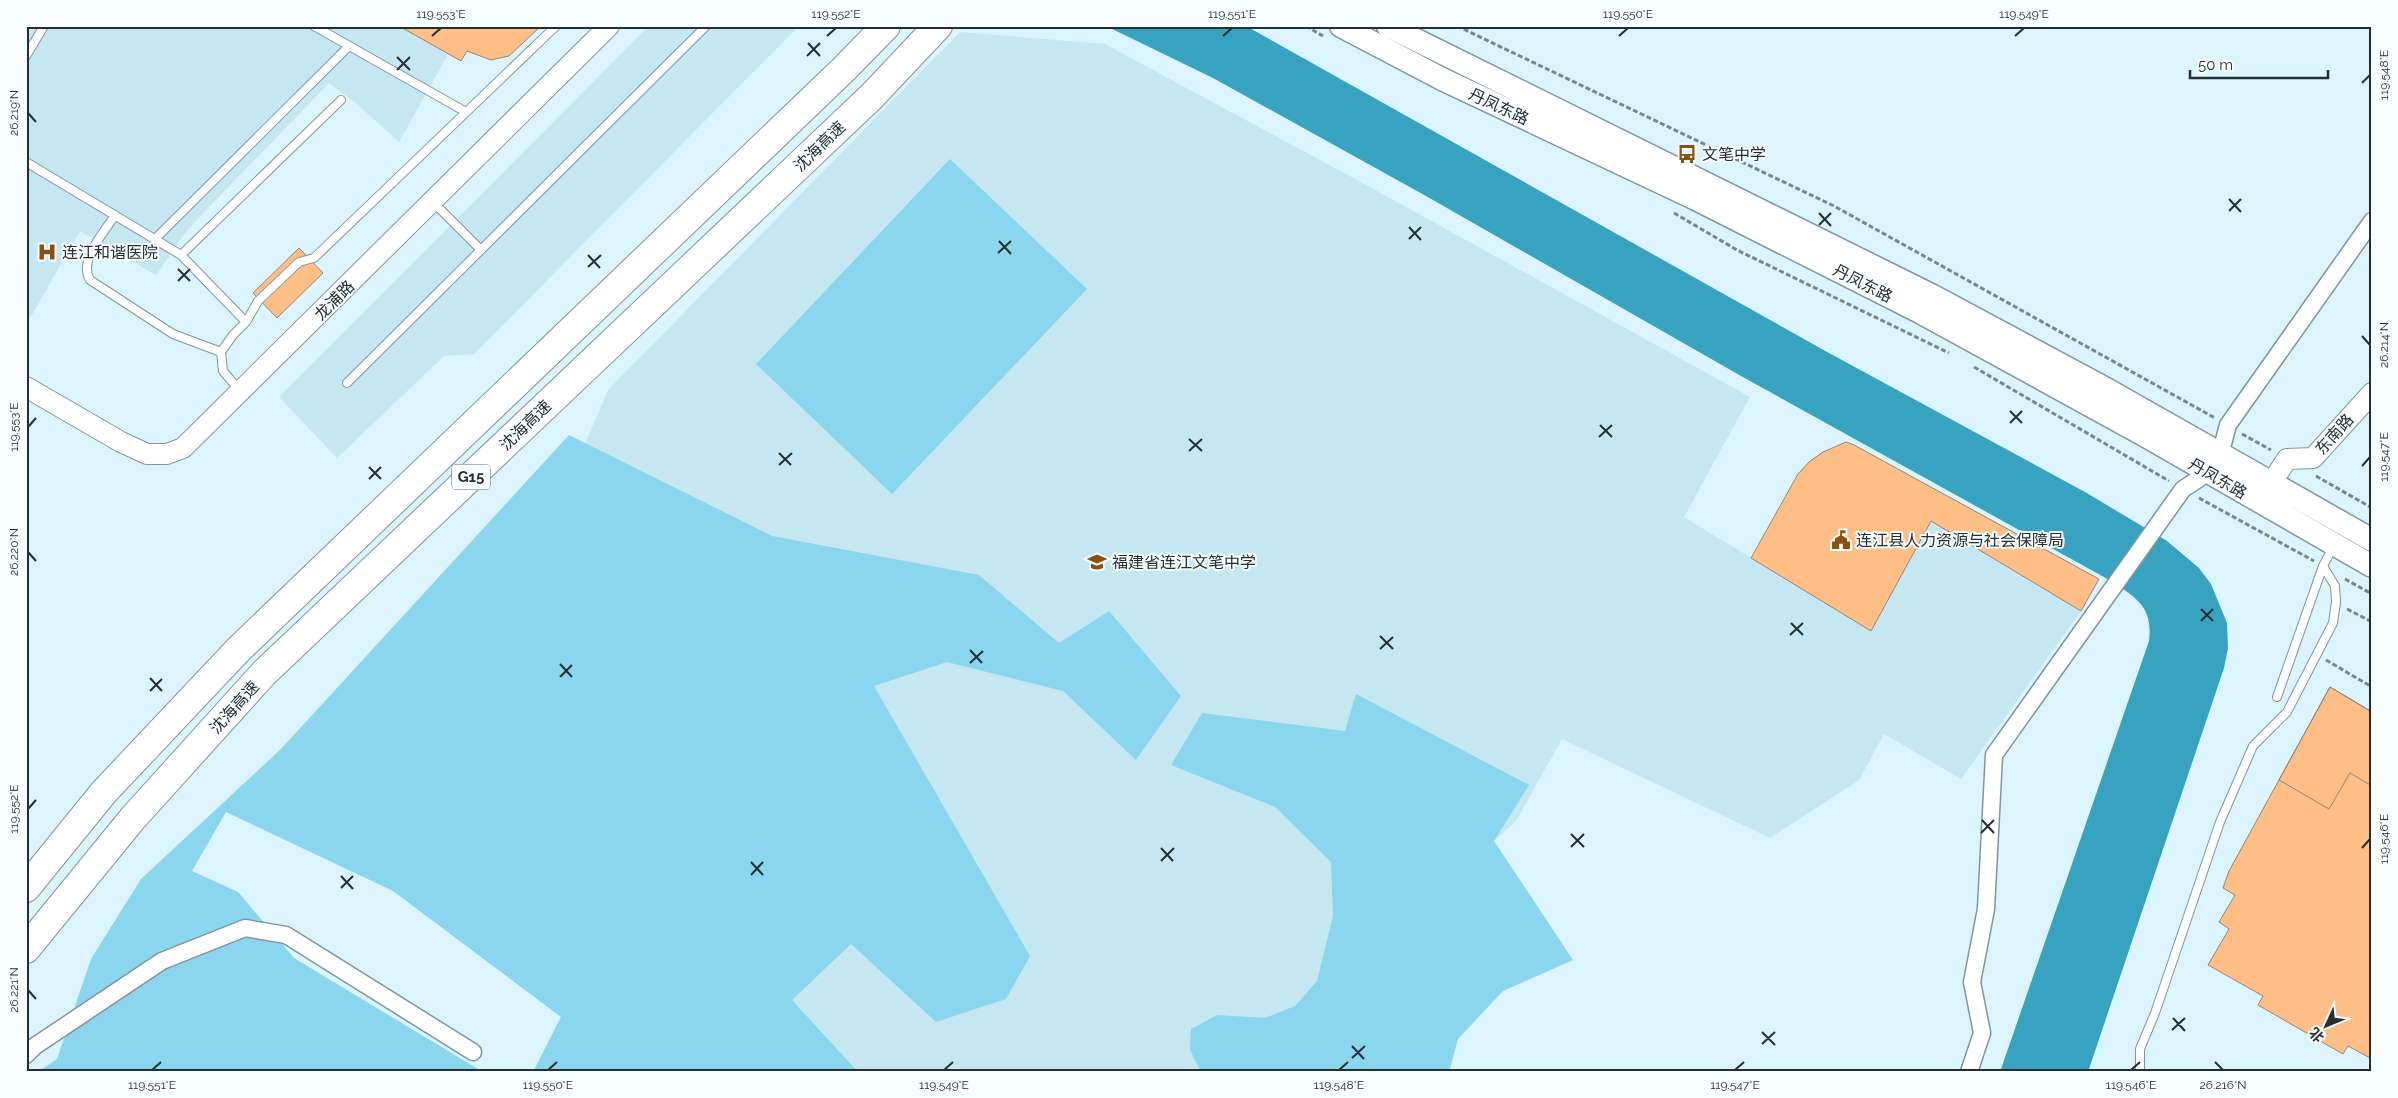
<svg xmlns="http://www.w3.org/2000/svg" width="2398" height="1098" font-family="Raleway,'Noto Sans SC',sans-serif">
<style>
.built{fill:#c5e7f2}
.green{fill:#89d6ee}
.water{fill:#37a3c0}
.building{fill:#ffbe86;stroke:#958577}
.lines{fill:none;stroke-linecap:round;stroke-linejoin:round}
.service-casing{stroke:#7f969e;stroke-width:10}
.minor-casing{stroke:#7f969e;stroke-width:19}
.tertiary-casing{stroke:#7f969e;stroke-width:22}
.secondary-casing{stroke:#7f969e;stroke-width:25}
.motorway-casing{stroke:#7f969e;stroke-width:30}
.path{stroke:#78888e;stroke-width:3;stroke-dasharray:5 2.5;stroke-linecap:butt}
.service{stroke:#fff;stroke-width:8}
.minor{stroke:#fff;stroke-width:16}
.tertiary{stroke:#fff;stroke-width:20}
.secondary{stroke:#fff;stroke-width:22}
.motorway{stroke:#fff;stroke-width:28}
.ticks{fill:none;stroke:#252e31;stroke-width:2}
.labels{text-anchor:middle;stroke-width:4;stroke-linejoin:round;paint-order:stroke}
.shield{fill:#f8fdff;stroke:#646c6f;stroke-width:1}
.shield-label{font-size:15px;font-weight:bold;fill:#252e31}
.street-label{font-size:16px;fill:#252e31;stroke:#f8fdff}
.poi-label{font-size:16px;fill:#252e31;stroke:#f8fdff;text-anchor:start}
.neatline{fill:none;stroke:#252e31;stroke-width:2}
.ticks-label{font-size:12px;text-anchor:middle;fill:#252e31}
</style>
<rect width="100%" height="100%" fill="#dbf4fd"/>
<path class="built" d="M26,26H399L448,54L399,142L357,104L329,83L188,229L156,275L80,231L26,325Z
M649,26H799L474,354L444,356L337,458L279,397Z
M960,32L1105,44L1379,192L1750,397L1684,517L1871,631L1931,521L2081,611L1961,779L1884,734L1859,780L1770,838L1562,739L1516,821L1339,983L1266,1072H828L515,608L608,390Z"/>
<path class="green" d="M950,159L1087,289L892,494L756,364Z
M569,435L772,536L979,575L1059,643L1109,611L1181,696L1136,760L1063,691L947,662L874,686L1030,956L1006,999L936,1022L851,944L792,1000L858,1072H533L561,1017L393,891L226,812L192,871L238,892L294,958L483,1072H38L57,1059L91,959L141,879L281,749Z
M1356,694L1529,785L1494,841L1573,960L1503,991L1458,1039L1449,1072H1201L1190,1050L1191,1029L1217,1015L1265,1018L1295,1006L1317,981L1333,916L1331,862L1275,807L1171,765L1202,713L1345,731Z"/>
<path class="water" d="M1106,26H1246L1829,353L2085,492L2167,541L2199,568L2211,584L2227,623L2228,648L2224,668L2088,1072H2000L2149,641C2153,608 2138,599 2113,582L1741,376L1426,196L1213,78Z"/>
<path class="building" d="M399,26H541L509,56L491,60L467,51L461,61Z
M299,248L323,273L277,318L253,293Z
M1846,442L1854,445L2099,579L2081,611L1931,521L1871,631L1751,558L1798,474L1810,461L1823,452Z
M2330,687L2372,712V1059L2348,1046L2343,1054L2258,1005L2263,996L2208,965L2229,929L2219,922L2235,895L2223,888L2229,871Z
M2330,687L2372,712V786L2350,773L2329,809L2279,780Z"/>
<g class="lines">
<g class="service-casing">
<path id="service" d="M314,26L466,112
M26,56L44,26
M26,162L181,255L246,322L233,335L221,352L223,371L240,391
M433,202L481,250
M115,215C104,233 78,260 90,280L173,334L221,352
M155,239L349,46
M181,255L341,100
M246,322L258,301L299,262L314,258L556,26
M347,383L706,26
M2277,697L2323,566L2333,547
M2140,1072V1049L2155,1013L2220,822L2253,746L2287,712L2333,623L2336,602L2335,586L2323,566"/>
</g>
<g class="minor-casing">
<path id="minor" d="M26,1055L35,1046L162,961L245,928L286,935L473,1052
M1969,1072L1982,1033L1972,982L1986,909L1994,755L2183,489C2217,468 2218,464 2228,425L2372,221"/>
</g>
<g class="tertiary-casing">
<path id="tertiary" d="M26,387L121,442L147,454H167L183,448L609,26
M2272,482L2287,459L2313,458L2372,393"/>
</g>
<g class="secondary-casing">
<path id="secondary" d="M1341,26L1442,79L1696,199L1920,312L2146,436L2372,566
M1388,26L1931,295L2108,390L2372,540"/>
</g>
<g class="motorway-casing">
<path id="motorway" d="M26,888L104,792L239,649L844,69L886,26
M26,949L133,818L264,673L872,96L938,26"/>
</g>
<path class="path" d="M1306,26L1323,36
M1457,26L1834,206L2215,418
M1674,213L1737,250L1949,353
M1974,367L2169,481
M2242,434L2271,450
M2316,476L2372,508
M2199,498L2314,561
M2345,579L2372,594
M2347,609L2372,622
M2326,660L2372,687"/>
<use href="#service" class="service"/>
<use href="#minor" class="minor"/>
<use href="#tertiary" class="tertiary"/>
<use href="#secondary" class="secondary"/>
<use href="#motorway" class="motorway"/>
</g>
<path class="ticks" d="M432,36L441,28M827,36L836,28M1223,36L1232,28M1619,36L1628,28M2015,36L2024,28M808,43L820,56M807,56L820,43M397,57L410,70M397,70L410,57M2362,83L2370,75M28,113L36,122M2229,199L2241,212M2229,211L2241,199M1819,213L1831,226M1819,225L1831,213M1409,227L1421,240M1409,239L1421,227M999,241L1011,254M998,253L1011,241M588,255L600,268M588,267L601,255M178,269L190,281M178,281L190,269M2362,336L2370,345M2010,411L2022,423M2010,423L2022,411M1600,425L1612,437M28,427L36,418M1599,437L1612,425M1189,439L1202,451M1189,451L1202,439M779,453L791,465M779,465L792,453M2362,466L2370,457M369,467L381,479M369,479L381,467M28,552L36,561M2201,609L2213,621M2201,621L2213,609M1791,623L1803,635M1790,635L1803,623M1380,636L1393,649M1380,649L1393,637M970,650L982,663M970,663L983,651M560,664L572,677M560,677L572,665M150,678L162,691M150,691L162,679M28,809L36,800M1982,820L1994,833M1981,833L1994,820M1571,834L1584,847M1571,847L1584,834M1161,848L1173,861M2362,848L2370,839M1161,861L1174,848M751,862L763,875M751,875L763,862M341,876L353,889M341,888L353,876M28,990L36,999M2173,1018L2185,1031M2172,1030L2185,1018M1762,1032L1775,1045M1762,1044L1775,1032M1352,1046L1364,1059M1352,1058L1365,1046M2215,1062L2223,1070M152,1070L161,1062M548,1070L557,1062M944,1070L953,1062M1339,1070L1348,1062M1735,1070L1744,1062M2131,1070L2140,1062"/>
<defs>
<g id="bus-bare" transform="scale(1.5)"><path d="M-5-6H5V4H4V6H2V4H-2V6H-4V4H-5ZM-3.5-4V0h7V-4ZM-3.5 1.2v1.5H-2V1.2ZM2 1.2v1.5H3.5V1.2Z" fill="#8b500b" stroke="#f8fdff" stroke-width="2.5" paint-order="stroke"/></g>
<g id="hospital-bare" transform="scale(1.5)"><path d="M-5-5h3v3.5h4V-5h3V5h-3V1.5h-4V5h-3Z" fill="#8b500b" stroke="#f8fdff" stroke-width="2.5" paint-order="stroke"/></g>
<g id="civic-bare" transform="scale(1.5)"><path d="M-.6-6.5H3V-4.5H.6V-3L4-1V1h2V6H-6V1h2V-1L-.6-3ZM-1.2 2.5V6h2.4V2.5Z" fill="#8b500b" stroke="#f8fdff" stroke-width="2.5" paint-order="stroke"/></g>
<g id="school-bare" transform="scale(1.5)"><path d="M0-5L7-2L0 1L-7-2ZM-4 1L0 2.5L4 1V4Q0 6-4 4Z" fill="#8b500b" stroke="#f8fdff" stroke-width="2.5" paint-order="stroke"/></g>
</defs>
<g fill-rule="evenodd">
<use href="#bus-bare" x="1687" y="154"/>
<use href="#hospital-bare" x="47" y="252"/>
<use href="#civic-bare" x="1841" y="540"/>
<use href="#school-bare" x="1097" y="562"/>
</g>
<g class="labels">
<rect class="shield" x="452" y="464.5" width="38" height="25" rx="4"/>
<g class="shield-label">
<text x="471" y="482">G15</text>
</g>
<g class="street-label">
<text transform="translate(1499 106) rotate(25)" y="6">丹凤东路</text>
<text transform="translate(819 146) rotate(-44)" y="6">沈海高速</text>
<text transform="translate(1863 283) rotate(27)" y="6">丹凤东路</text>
<text transform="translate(334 300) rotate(-45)" y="6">龙浦路</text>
<text transform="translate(525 425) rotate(-44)" y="6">沈海高速</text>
<text transform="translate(2334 434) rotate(-48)" y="6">东南路</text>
<text transform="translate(2218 478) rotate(30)" y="6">丹凤东路</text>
<text transform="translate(234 707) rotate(-48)" y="6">沈海高速</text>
</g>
<g class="poi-label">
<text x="1702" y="160">文笔中学</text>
<text x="62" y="258">连江和谐医院</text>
<text x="1856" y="546">连江县人力资源与社会保障局</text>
<text x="1112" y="568">福建省连江文笔中学</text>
</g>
</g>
<rect width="2398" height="1098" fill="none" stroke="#f8fdff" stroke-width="55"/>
<g transform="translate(2326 1026) rotate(226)" stroke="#f8fdff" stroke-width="4" paint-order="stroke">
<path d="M0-4L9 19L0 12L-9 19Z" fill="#252e31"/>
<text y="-8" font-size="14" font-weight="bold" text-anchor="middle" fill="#252e31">北</text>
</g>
<path d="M2190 70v8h138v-8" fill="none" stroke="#252e31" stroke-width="2.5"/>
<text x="2198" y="70" font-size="15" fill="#252e31" stroke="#f8fdff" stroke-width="4" paint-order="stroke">50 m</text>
<rect x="28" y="28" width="2342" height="1042" class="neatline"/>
<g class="ticks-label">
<text x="441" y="18">119.553°E</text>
<text x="836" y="18">119.552°E</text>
<text x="1232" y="18">119.551°E</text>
<text x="1628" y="18">119.550°E</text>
<text x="2024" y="18">119.549°E</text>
<text transform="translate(2384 75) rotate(-90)" y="4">119.548°E</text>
<text transform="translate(14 113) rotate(-90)" y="4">26.219°N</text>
<text transform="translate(2384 345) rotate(-90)" y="4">26.214°N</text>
<text transform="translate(14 427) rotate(-90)" y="4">119.553°E</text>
<text transform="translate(2384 457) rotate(-90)" y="4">119.547°E</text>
<text transform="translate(14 552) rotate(-90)" y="4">26.220°N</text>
<text transform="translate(14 809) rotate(-90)" y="4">119.552°E</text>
<text transform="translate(2384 839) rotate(-90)" y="4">119.546°E</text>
<text transform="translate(14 990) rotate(-90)" y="4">26.221°N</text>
<text x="152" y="1089">119.551°E</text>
<text x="548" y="1089">119.550°E</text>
<text x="944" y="1089">119.549°E</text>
<text x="1339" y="1089">119.548°E</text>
<text x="1735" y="1089">119.547°E</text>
<text x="2131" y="1089">119.546°E</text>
<text x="2223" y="1089">26.216°N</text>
</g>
</svg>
